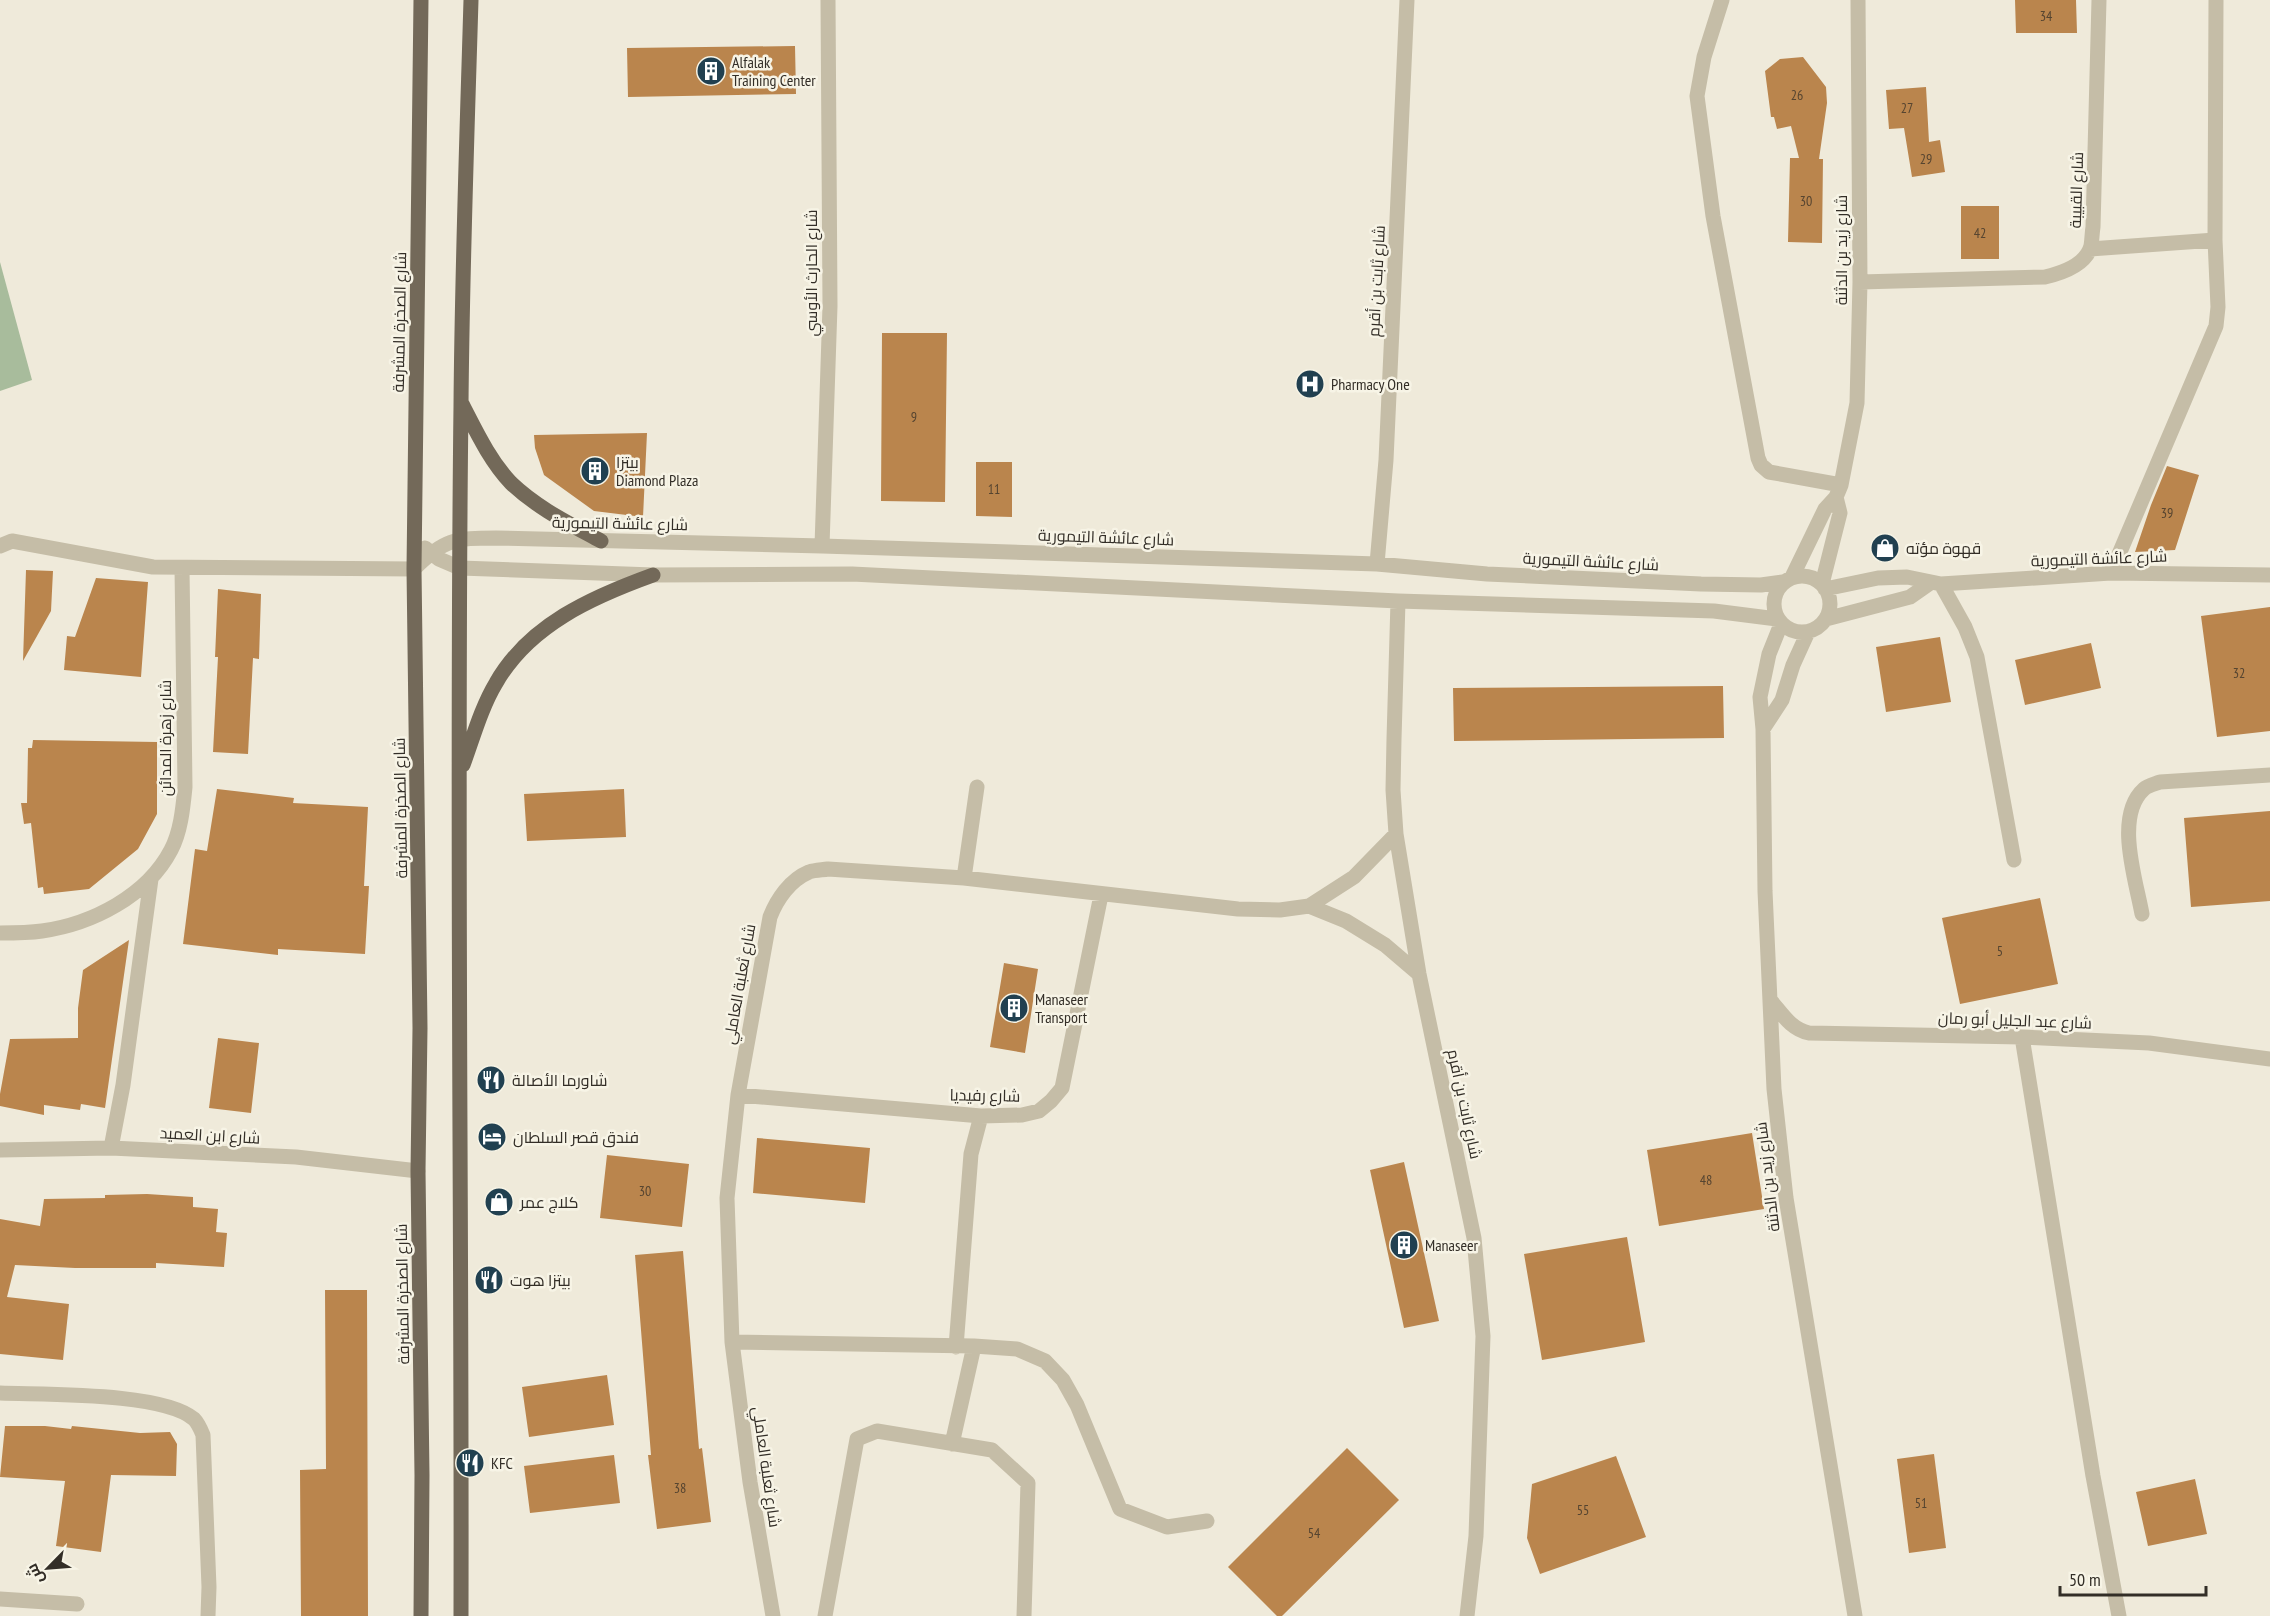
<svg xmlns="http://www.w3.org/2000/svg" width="2270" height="1616" font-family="'PT Sans Narrow',Cairo,sans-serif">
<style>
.green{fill:#a8bc9c}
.building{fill:#ba854d}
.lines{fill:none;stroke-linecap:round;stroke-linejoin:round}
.minor{stroke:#c5bda7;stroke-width:15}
.major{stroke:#736959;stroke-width:15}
.labels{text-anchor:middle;stroke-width:5;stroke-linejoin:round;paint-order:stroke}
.number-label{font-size:14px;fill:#554430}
.poi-label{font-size:16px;fill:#332e27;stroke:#f7f4e6;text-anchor:start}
.street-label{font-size:16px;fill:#332e27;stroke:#f7f4e6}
</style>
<rect width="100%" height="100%" fill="#efeada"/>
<path class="green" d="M0,262L32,380L0,391Z"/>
<path class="building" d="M2015,0H2076L2077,33H2016Z
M795,46L796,94L628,97L627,48Z
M1803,57L1826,87L1827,103L1819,159H1823L1822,243L1788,242L1790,158H1799L1791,126L1777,129L1774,117H1771L1765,71L1780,59Z
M1926,87L1929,142L1940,140L1945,172L1912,177L1904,128L1889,129L1886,90Z
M1961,206H1999V259H1961Z
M882,333H947L945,502L881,501Z
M647,433L643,517L594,511L544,475L535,448L534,435Z
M976,462H1012V517L976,516Z
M2167,466L2199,475L2175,550L2135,552L2151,505Z
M26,570L53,571L51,611L23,661Z
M96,578L148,582L141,677L64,670L67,636L75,637Z
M218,589L261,594L259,659L253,658L248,754L213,752L218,657H215Z
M2270,607V731L2217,737L2201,616Z
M1940,637L1951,702L1886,712L1876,647Z
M2091,643L2101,688L2025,705L2015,660Z
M1723,686L1724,738L1454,741L1453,688Z
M33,740L157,742V814L138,849L89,889L44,894L43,887L38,888L31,823L24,824L21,803H27L28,748H32Z
M217,789L294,798L293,803L368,807L364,886H369L365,954L278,949V955L183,944L195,849L207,851Z
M624,789L626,837L527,841L524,794Z
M2270,811V901L2191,907L2184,818Z
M2040,898L2058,984L1960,1004L1942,918Z
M129,940L105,1108L81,1104L80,1110L44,1105V1115L0,1106V1094L10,1039L78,1038V1008L83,970Z
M1004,963L1038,969L1025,1053L990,1047Z
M218,1038L259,1043L251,1113L209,1108Z
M1752,1133L1764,1209L1659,1226L1647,1150Z
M757,1138L870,1148L865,1203L753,1193Z
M607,1155L689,1164L682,1227L600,1218Z
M1404,1162L1439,1321L1404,1328L1370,1170Z
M147,1194L193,1197V1207L218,1209L216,1232L227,1233L224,1267L156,1263V1268H75L15,1265L7,1297L69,1304L63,1360L0,1354V1219L40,1226L44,1199L105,1198V1195Z
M1627,1237L1645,1342L1542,1360L1524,1254Z
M683,1251L699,1449L702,1448L711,1522L657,1529L648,1455H651L635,1255Z
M325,1290H367L368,1616H301L300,1470L326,1469Z
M607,1375L614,1425L529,1437L522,1387Z
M5,1426H45L71,1429L72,1426L140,1433L170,1432L177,1444L176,1476L111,1475L101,1552L56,1546L65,1481L0,1477Z
M1347,1448L1399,1500L1282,1616H1277L1228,1567Z
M1934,1454L1946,1548L1909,1553L1897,1459Z
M614,1455L620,1503L530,1513L524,1466Z
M1616,1456L1646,1537L1540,1574L1527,1538L1532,1484Z
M2195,1479L2207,1534L2148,1546L2136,1492Z"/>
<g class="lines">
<path class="minor" d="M1722,0L1704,57L1697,96L1713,216L1758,458L1761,465L1769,472L1841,485
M2090,249L2215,240
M1860,282L2045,277C2062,273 2086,265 2091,246C2092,240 2092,233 2093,227L2099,0
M0,546L12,541L153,567L414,569C444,539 455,538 496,538L822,546L1377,564L1487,574L1701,584L1761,585L1783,582
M822,546L830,306L828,0
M425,548L439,559L460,568L653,575L852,574L1398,601L1714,611L1777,619
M1377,564L1386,460L1407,0
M2111,573L2216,326L2218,307L2215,240L2216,0
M1774 604a28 28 0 1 1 56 0a28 28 0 1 1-56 0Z
M1792,577L1825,509L1836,497L1841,485L1857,403L1860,282L1858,0
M1822,584L1840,513L1836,497
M1941,584L1965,627L1977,657L2014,860
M1825,589L1878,578L1907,577L1941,584L2111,573L2270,575
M1398,601L1394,739L1393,790L1396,834L1419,974L1474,1238L1483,1336L1476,1536L1467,1616
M1826,619L1910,597L1930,583
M1781,624L1769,654L1760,697L1763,729L1765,891L1774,1089L1786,1198L1855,1616
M1763,729L1782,700L1793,665L1808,632
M964,878L977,787
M1309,906L1346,921L1385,945L1419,974
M2142,914C2136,880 2114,816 2144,789C2148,785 2155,784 2160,782L2270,775
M0,933C14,933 28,933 42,931C92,924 147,896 171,850C181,831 183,807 185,787L182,568
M1771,1001C1783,1015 1791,1029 1809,1033L2022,1037L2149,1043L2270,1059
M2022,1037L2093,1476L2119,1616
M738,1095L981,1116L1022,1115L1039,1111L1051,1101L1062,1088L1101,895
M111,1148L123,1085L151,879
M0,1150L111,1148L296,1157L418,1171
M732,1342L974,1346L1017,1349L1045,1361L1063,1380L1077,1405L1120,1509L1167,1527L1207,1521
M956,1347L971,1154L981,1116
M0,1393C45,1395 162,1392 194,1419C198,1423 201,1430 203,1435L209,1587L208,1616
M952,1444L974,1346
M0,1599L77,1604
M773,1616L750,1482L732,1342L727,1198L738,1095L770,917C777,899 790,880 809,872C815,870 822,870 828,869L964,878L1238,909L1280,910L1309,906L1354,877L1396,834
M825,1616L857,1439L877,1431L992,1450L1028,1483L1024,1616"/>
<path class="major" d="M421,0L414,569L420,1028L418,1171L422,1475L421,1616
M462,404C476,431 490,461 511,483C537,508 570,524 601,541
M463,765C473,738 481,708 496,683C529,625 592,597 653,575
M461,1616C462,1213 456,809 461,406C462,271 467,135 471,0"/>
</g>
<defs>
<g id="building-disc" transform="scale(1.5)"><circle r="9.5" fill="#214050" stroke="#f7f4e6"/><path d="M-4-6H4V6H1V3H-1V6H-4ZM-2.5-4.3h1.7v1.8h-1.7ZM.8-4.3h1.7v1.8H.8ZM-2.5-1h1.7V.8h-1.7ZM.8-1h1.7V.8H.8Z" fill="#fff"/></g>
<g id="hospital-disc" transform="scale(1.5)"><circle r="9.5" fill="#214050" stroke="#f7f4e6"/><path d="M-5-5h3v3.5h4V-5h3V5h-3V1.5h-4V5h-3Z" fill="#fff"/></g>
<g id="shop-disc" transform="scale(1.5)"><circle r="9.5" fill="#214050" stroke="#f7f4e6"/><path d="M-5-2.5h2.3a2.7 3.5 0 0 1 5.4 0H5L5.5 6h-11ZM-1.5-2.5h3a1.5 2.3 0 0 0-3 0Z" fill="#fff"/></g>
<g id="restaurant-disc" transform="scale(1.5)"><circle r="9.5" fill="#214050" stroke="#f7f4e6"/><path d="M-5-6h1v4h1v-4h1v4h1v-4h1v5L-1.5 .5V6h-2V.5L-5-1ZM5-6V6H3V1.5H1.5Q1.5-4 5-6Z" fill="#fff"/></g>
<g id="hotel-disc" transform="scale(1.5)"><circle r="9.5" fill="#214050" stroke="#f7f4e6"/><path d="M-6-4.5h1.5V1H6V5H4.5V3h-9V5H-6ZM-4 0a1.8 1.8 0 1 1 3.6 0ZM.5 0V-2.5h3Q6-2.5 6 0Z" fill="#fff"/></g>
</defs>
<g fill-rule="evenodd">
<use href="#building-disc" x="711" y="71"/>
<use href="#hospital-disc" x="1310" y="384"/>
<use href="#building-disc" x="595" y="471"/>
<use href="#shop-disc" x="1885" y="548"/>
<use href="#building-disc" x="1014" y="1008"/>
<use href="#restaurant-disc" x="491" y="1080"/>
<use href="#hotel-disc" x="492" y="1137"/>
<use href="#shop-disc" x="499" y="1202"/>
<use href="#building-disc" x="1404" y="1245"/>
<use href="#restaurant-disc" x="489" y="1280"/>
<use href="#restaurant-disc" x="470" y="1463"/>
</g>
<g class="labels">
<g class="number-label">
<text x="2046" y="21">34</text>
<text x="1797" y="100">26</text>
<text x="1907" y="113">27</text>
<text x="1926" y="164">29</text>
<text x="1806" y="206">30</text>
<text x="1980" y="238">42</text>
<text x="914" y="422">9</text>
<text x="994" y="494">11</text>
<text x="2167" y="518">39</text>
<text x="2239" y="678">32</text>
<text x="2000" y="956">5</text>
<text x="1706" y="1185">48</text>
<text x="645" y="1196">30</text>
<text x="680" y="1493">38</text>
<text x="1921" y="1508">51</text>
<text x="1583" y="1515">55</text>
<text x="1314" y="1538">54</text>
</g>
<g class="poi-label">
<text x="732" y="68">Alfalak<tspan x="732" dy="18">Training Center</tspan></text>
<text x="1331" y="390">Pharmacy One</text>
<text x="616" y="468">بيتزا<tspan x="616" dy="18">Diamond Plaza</tspan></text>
<text x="1906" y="554">قهوة مؤته</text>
<text x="1035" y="1005">Manaseer<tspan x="1035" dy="18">Transport</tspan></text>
<text x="512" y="1086">شاورما الأصالة</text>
<text x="513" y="1143">فندق قصر السلطان</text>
<text x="520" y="1208">كلاج عمر</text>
<text x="1425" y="1251">Manaseer</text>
<text x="510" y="1286">بيتزا هوت</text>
<text x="491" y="1469">KFC</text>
</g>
<g class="street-label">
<text transform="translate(2076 190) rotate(-88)" y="6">شارع القبيبة</text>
<text transform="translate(1841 250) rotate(-90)" y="6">شارع زيد بن الدثنة</text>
<text transform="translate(811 273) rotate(-90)" y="6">شارع الحارث الأوسي</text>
<text transform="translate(1376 281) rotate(-87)" y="6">شارع ثابت بن أقرم</text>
<text transform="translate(399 322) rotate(-89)" y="6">شارع الصخرة المشرفة</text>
<text transform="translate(620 523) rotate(1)" y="6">شارع عائشة التيمورية</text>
<text transform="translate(1106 537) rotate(2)" y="6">شارع عائشة التيمورية</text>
<text transform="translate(2099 558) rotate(-2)" y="6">شارع عائشة التيمورية</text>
<text transform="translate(1591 561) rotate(3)" y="6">شارع عائشة التيمورية</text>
<text transform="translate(165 738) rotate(-90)" y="6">شارع زهرة المدائن</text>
<text transform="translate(400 808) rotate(-91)" y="6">شارع الصخرة المشرفة</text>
<text transform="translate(739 984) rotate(-80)" y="6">شارع ثعلبة العاملي</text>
<text transform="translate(2015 1020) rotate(2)" y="6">شارع عبد الجليل أبو رمان</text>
<text transform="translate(985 1095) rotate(1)" y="6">شارع رفيديا</text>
<text transform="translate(1465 1104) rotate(78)" y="6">شارع ثابت بن أقرم</text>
<text transform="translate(210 1135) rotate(3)" y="6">شارع ابن العميد</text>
<text transform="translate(1767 1177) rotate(-97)" y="6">شارع زيد بن الدثنة</text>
<text transform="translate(402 1294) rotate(-91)" y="6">شارع الصخرة المشرفة</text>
<text transform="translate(767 1467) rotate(82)" y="6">شارع ثعلبة العاملي</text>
</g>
</g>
<g transform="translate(48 1568) rotate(245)" stroke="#f7f4e6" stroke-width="4.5" paint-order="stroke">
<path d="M0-4.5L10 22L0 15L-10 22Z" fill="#332e27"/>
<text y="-9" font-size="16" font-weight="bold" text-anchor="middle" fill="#332e27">ش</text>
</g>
<path d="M2060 1586v9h146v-9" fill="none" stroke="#332e27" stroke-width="3"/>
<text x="2069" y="1586" font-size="18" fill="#332e27" stroke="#f7f4e6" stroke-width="4.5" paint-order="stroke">50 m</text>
</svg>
